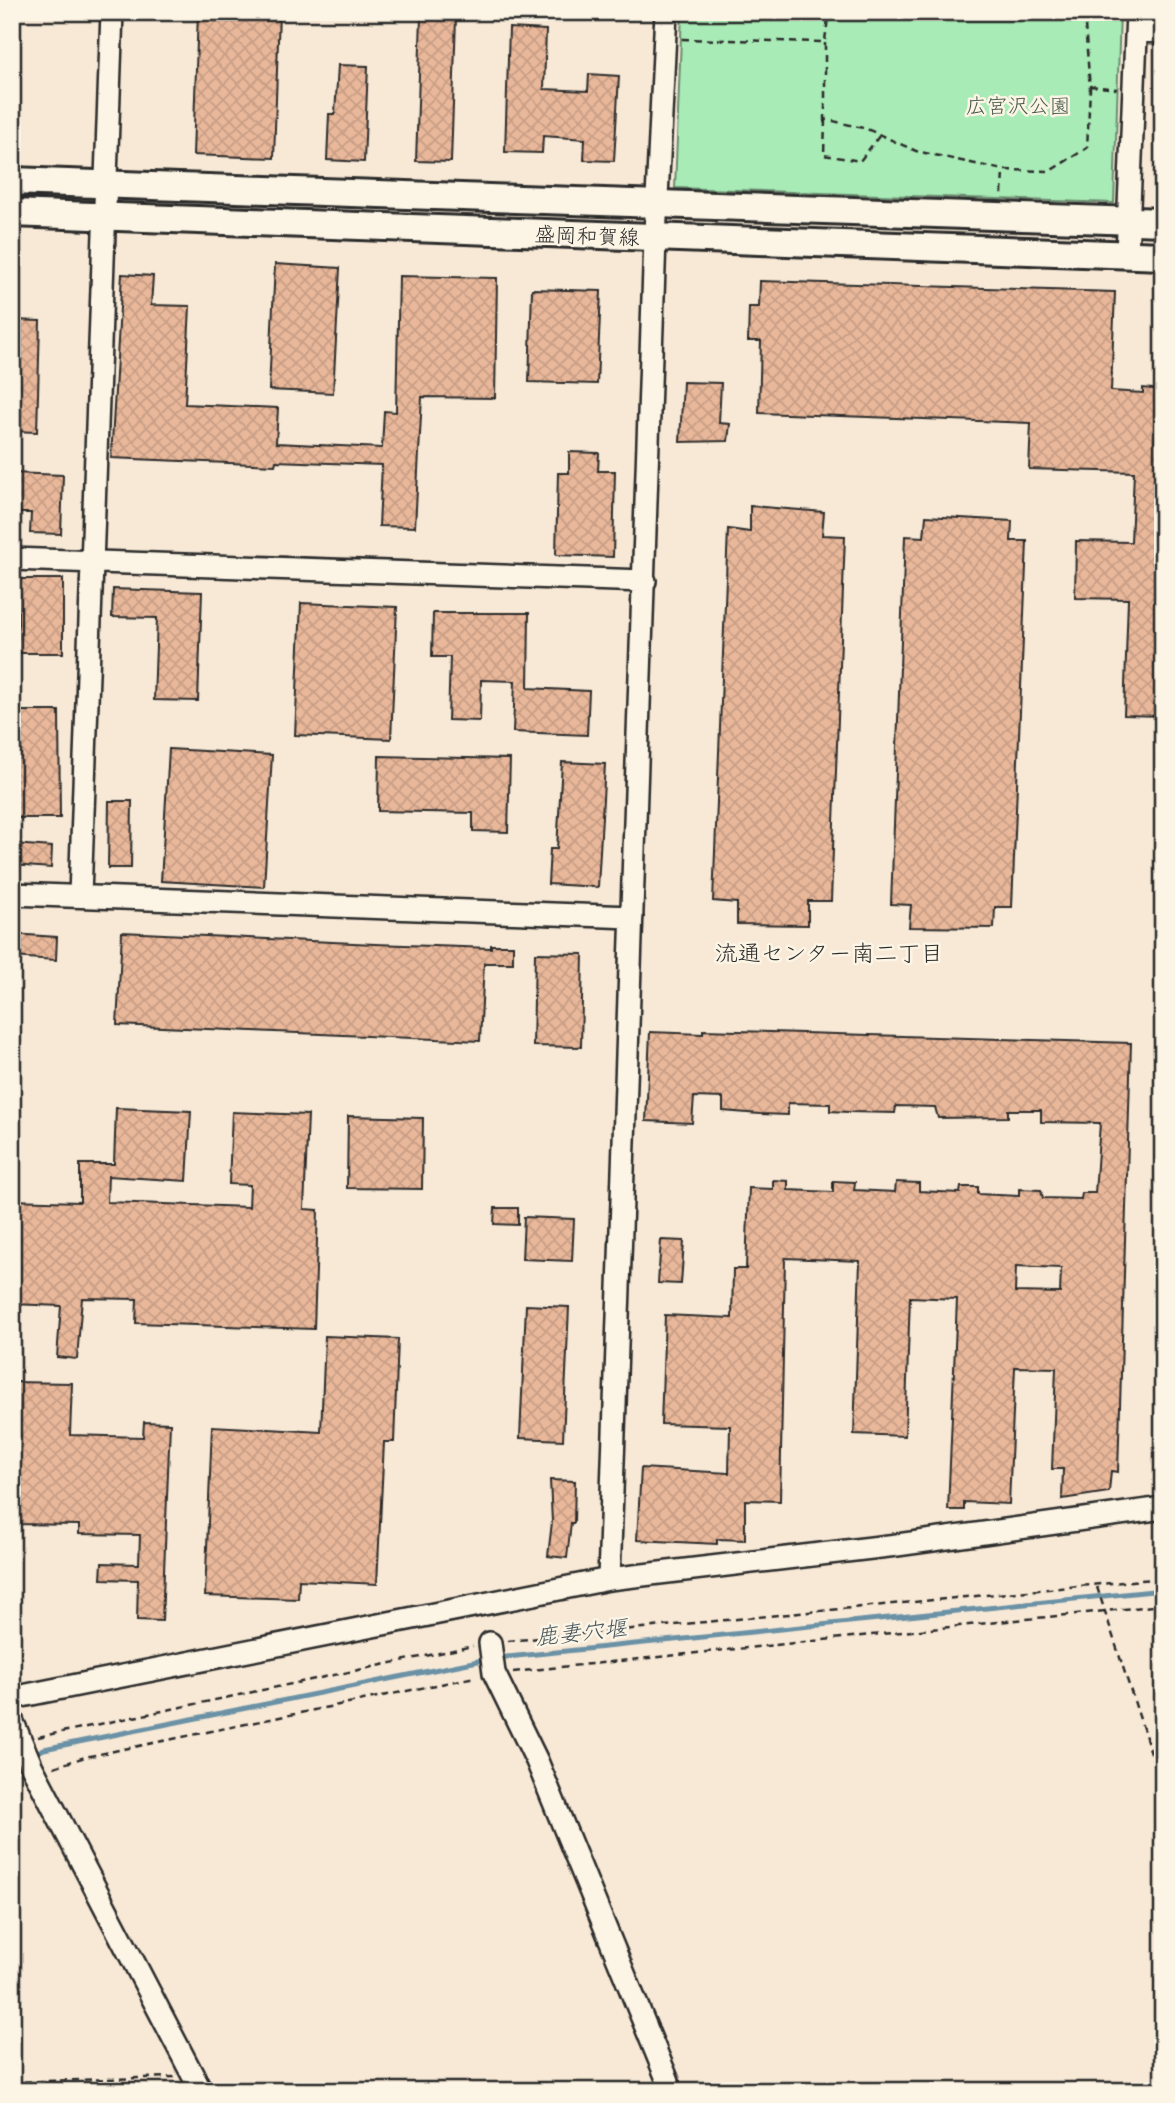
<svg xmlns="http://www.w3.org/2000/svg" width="1175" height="2103" font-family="'Architects Daughter','Klee One',sans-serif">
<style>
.park{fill:#a8ebb6;stroke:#6a8b70;stroke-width:2}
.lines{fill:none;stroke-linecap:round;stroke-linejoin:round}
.stream{stroke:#6b91a5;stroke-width:5}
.building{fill:url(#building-cross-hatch);stroke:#2b2b2b;stroke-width:2;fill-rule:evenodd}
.minor-casing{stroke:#2b2b2b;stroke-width:26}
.major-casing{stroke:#2b2b2b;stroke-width:32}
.path{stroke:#2b2b2b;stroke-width:2.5;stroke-dasharray:7 5;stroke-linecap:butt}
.minor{stroke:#fcf5e5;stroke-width:21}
.major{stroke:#fcf5e5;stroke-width:26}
.labels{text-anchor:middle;stroke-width:5;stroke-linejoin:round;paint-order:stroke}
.park-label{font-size:21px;fill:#4a5b4e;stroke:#fcf5e5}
.street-label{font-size:21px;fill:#2b2b2b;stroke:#fcf5e5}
.neighbourhood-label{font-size:23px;fill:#2b2b2b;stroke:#fcf5e5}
.water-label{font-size:23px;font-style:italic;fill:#46565e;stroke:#fcf5e5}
</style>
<defs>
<pattern id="building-cross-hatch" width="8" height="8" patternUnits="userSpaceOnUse" patternTransform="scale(1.75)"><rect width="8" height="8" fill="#e9b89a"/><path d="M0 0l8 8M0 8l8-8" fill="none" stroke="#c89e85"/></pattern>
</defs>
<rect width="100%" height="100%" fill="#f8e9d6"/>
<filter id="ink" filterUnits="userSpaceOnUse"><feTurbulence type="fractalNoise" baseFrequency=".0143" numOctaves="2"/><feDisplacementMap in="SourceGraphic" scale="14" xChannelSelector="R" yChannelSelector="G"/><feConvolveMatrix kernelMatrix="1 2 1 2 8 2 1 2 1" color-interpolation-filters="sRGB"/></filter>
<g filter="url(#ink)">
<path class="park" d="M682,12H1120L1114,203L675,188Z"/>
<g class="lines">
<path class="stream" d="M497,1658L1163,1590
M32,1755L44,1749L488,1659
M12,1763L23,1759"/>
</g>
<path class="building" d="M198,12H279L274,158L193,155Z
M421,17L456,18L451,162L416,161Z
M509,28L546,30L544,89L588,91L589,74L619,76L614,161L584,160L585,139L543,136L542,153L505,152Z
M338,65L368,66L364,162L327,160L329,114H335Z
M275,264L340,268L333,393L269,390Z
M122,274L153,276L151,305L190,306L185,404L278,408L276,443L382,448L384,411L396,412L399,276L497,278L495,398L422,397L415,527L379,526L382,465L276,461L275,465L111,458Z
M760,281L1115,292L1111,391L1143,393V388L1163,390V716L1124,715L1128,599L1075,598L1076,541L1131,542L1134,472L1029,469L1031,423L759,413L761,341H748L749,307H759Z
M532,289L601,291L597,384L529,382Z
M12,320L40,321L37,432L12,431Z
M683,382L721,383L719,423L730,424L728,441L680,442Z
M569,452L599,453L598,471H615L613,557L556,555L558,473H569Z
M12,473L63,475L61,534L30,533L31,513H12Z
M750,506L824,512L822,535L845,536L831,901H808V925L737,924V903L713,901L728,529L750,532Z
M926,516L1012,521L1011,541H1027L1012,907H995L994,928L909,927L911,905L891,904L905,536L924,537Z
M18,579H63V653H18Z
M113,589L202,592L198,701L154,700L157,618L112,617Z
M301,603L397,607L391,739L295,735Z
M433,613H529L528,688L589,691L587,735L513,732L515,681L481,680L480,721L448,720L450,657H432Z
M12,711H59L60,818H12Z
M169,749L272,755L264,887L161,881Z
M379,756L510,759L508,832L473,831V813L378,811Z
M562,762L605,764L598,887L548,884L550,849H557Z
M109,801H132L131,868H108Z
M13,844L52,847L51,868L12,865Z
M122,932L375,944L491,948V945H513V963H484L480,1041L117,1025Z
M12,934L57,937L56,960L12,957Z
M535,953L583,954L581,1047L533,1046Z
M703,1030L1131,1043L1118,1472L1111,1471L1109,1492L1062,1499L1063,1469H1052L1056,1368L1015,1367L1009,1504L964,1502V1510H948L957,1299L910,1297L905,1436L854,1434L860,1261L785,1258L780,1501L745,1500V1540L717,1539V1544L637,1540L641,1468L729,1473L730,1426L661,1424L665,1315L732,1318L733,1269H746L749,1188L773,1189V1180L788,1181V1190L833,1192V1181L855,1182L854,1190L895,1192L896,1182L919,1183V1191L960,1193L961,1187H978V1194L1019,1196V1189L1041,1190L1043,1198L1081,1199L1082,1193H1095L1100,1123L1041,1122V1110H1008V1117L938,1118L935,1107L896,1106L895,1113L849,1112L830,1111V1104L788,1103V1115L760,1114L723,1111V1098L694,1097L692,1123L646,1121L650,1032L703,1034ZM1016,1266L1061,1268L1060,1293L1015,1292Z
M116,1108L191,1111L187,1181L108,1176L107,1202L249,1207L250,1185L229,1184L232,1112L308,1115L304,1209L318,1210L314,1329L136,1323L137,1299L82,1298L77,1359L57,1357L61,1306L12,1304V1200L80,1202V1164H114Z
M348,1116L423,1118L422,1189L347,1188Z
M495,1208H518V1225L494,1224Z
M524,1217L574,1219L572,1261L522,1259Z
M661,1240L684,1241L681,1284L658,1283Z
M526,1305L569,1307L563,1440L520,1438Z
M325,1336L398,1339L394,1442H384L377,1584L299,1580L298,1599L205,1596L212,1426L321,1432Z
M12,1382L72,1383L70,1435L143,1437L144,1422L170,1423L162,1621L137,1620L138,1580L101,1579L102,1563L139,1564L140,1535L79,1534V1525L12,1524Z
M550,1480L575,1481L574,1523H571L567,1558L548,1556L552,1522Z"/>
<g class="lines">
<g class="minor-casing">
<path id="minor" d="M1137,31L1163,32
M1127,255L1137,12
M12,559L645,581
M12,894L632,917
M80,896L112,12
M609,1579L655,239L666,12
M490,1643L494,1673L537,1761L668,2081L669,2091
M12,1698L609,1579L897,1545L1163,1508
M12,1720L32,1767L201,2091"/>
</g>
<g class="major-casing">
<path id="major" d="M12,181L1163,222
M12,213L1163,256"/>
</g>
<path class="path" d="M682,39L825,42V119L867,129L916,151L1003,170L1050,171L1087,148L1090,89L1084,12
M825,40L829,12
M1090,86L1117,89
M825,120L824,155L860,161L880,135
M1002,194L1003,170
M1097,1587L1163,1790
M508,1641L1163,1578
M513,1672L1163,1605
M38,1737L473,1646
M54,1767L85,1757L475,1677
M12,2082L175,2077"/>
<use href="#minor" class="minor"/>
<use href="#major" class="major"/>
</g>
</g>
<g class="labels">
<g class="park-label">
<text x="1018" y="113">広宮沢公園</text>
</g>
<g class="street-label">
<text transform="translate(587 236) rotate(2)" y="7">盛岡和賀線</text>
</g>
<g class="neighbourhood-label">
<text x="829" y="961">流通センター南二丁目</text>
</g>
<g class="water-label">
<text transform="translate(581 1632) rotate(-6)" y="8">鹿妻穴堰</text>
</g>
</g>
<rect width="1175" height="2103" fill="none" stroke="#fcf5e5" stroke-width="42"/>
<rect x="21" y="21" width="1133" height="2061" fill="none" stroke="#2b2b2b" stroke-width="2.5" filter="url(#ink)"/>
</svg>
